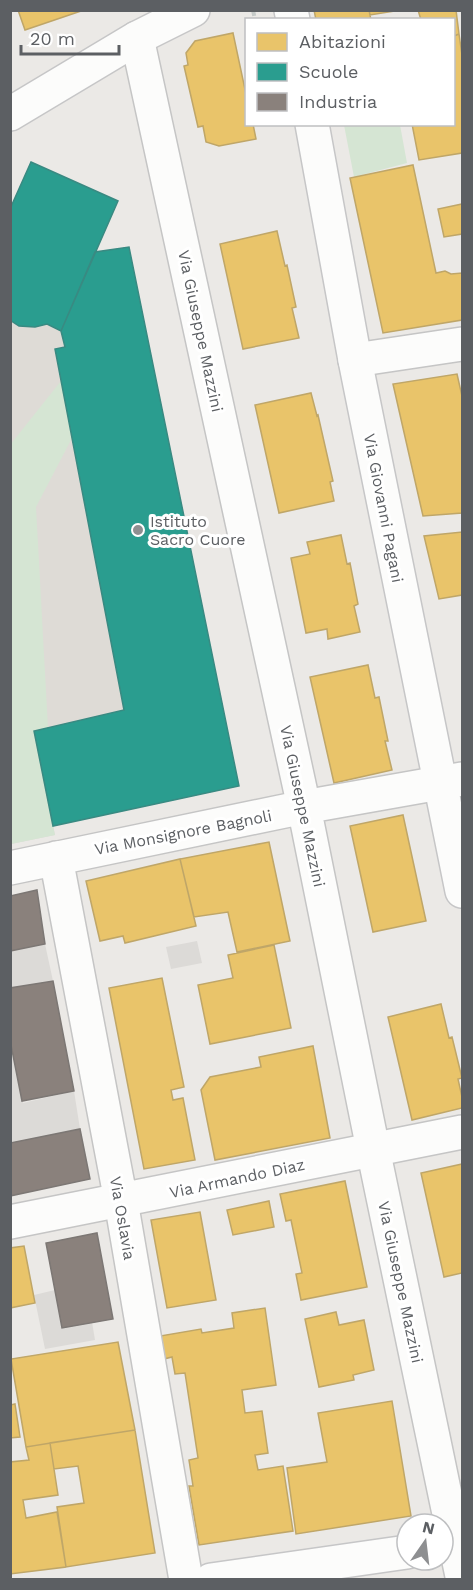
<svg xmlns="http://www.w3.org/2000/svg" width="473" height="1590" font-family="'Work Sans',sans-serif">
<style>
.industrial{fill:#dcdad7}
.education{fill:#dedbd6}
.green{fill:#d5e5d3}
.homes{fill:#e9c46a;stroke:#bfa668;stroke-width:1.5}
.schools{fill:#2a9d8f;stroke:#398a82;stroke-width:1.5}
.industry{fill:#8a817c;stroke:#7c7774;stroke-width:1.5}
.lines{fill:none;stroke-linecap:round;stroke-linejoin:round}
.street-casing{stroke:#c5c5c5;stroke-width:36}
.secondary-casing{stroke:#c6c6c7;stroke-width:36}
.path{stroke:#c5cac8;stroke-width:4;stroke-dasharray:6 3;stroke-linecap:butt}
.street{stroke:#fcfcfb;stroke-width:33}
.secondary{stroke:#fcfcfb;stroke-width:33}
.poi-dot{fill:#8e8f91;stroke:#fff;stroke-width:2}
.labels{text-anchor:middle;stroke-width:6;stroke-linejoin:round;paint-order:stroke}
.street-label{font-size:16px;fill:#5c5f63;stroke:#fff}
.poi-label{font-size:16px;fill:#5c5f63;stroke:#fff;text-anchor:start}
</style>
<rect width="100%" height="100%" fill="#ebe9e6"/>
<path class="industrial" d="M197,941L202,963L171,969L166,947Z
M45,944L53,981L11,988V951Z
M10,1039L23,1103L74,1091L80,1129L11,1143Z
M55,1290L62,1327L92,1322L95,1340L45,1349L34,1295Z"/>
<path class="education" d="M10,320L20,326L35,327L47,324L61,331L65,347L55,350L124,710L34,731L55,835L11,844Z"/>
<path class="green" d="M344,125H400L407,163L354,177Z
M61,381L72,438L36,507L48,728L34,731L55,835L11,844L10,445Z"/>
<path class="homes" d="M18,10H84L25,30Z
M314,10H369L371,20H316Z
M369,10H401L370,15Z
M418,10H456L459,34L454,36V20H421Z
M233,33L246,94V124H253L256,139L219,146L206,142L203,126L198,127L184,66L188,65L186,53L195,41Z
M459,34L462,55V153L419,160L412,124H454V36Z
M413,165L436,273L445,271L451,274L462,273V320L383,333L350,178Z
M462,204V234L444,237L438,209Z
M277,231L285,266L287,265L296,307L292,308L299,338L243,349L220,244Z
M457,374L462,396V513L423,516L393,384Z
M311,393L317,416L318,415L333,481L330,482L334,501L279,513L255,405Z
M462,532V595L439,599L424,536Z
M341,535L347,564L350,563L358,604L354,606L360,632L328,639L327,629L306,633L291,558L310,554L307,542Z
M368,665L375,698L379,697L388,741H385L392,770L334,783L310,677Z
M403,815L426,921L373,932L350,826Z
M269,842L290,941L237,952L228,912L194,917L180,859Z
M180,859L196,926L125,943L123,936L100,941L86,881Z
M274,945L291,1028L210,1044L198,985L233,978L228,955Z
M162,978L184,1087L171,1090L173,1100L183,1098L195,1160L144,1169L109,988Z
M441,1004L449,1038L452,1037L462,1078L458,1079L462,1097V1108L412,1120L388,1017Z
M313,1046L330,1138L215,1160L201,1090L210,1077L261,1067L259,1057Z
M462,1164V1273L444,1277L421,1173Z
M345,1181L367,1287L301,1300L296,1274L302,1273L291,1220L286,1221L280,1194Z
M269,1201L274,1227L233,1235L227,1210Z
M200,1212L216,1300L167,1308L151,1220Z
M24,1246L35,1303L10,1308V1248Z
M265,1308L276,1385L242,1390L245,1413L262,1411L268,1453L255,1455L258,1470L283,1466L293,1531L199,1545L189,1486H193L189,1460L198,1458L185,1373L175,1374L172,1357L164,1359L160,1336L201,1329L202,1333L234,1328L232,1313Z
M336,1312L339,1325L364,1320L374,1370L353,1375L354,1380L319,1387L305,1319Z
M118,1342L135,1430L26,1447L11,1359Z
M392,1401L411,1516L296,1534L287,1468L327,1462L318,1413Z
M15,1404L20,1437L10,1438V1405Z
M135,1430L155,1553L66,1567L57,1507L84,1503L78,1466L54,1469L50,1443Z
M50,1443L58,1495L23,1500L26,1518L57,1512L66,1567L10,1574V1462L29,1460L26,1447Z"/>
<path class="schools" d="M31,162L118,201L61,331L47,324L35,327L19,326L10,320V209Z
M129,247L239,786L53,826L34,731L124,710L55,349L65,347L61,331L95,252Z"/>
<path class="industry" d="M37,890L45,944L10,951V896Z
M53,981L74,1091L22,1101L10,1040V988Z
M80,1129L90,1179L10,1196V1143Z
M97,1233L113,1319L62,1328L46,1243Z"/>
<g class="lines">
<g class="street-casing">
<path id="street" d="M137,38L304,807L373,1149L462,1576
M355,360L462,344
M56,858L121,1201L186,1580
M10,868L304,807L462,779
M10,1222L462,1132"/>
</g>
<g class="secondary-casing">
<path id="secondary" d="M291,10L293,20
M10,114L137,38L193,10
M312,124L355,360L462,891
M443,1547L462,1544
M211,1580L407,1552"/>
</g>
<path class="path" d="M253,10L255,20"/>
<use href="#street" class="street"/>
<use href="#secondary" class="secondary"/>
</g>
<circle class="poi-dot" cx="138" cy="530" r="6"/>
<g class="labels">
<g class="street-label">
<text transform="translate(201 331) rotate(78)" y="6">Via Giuseppe Mazzini</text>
<text transform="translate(384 508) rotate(79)" y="6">Via Giovanni Pagani</text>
<text transform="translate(303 806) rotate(78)" y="6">Via Giuseppe Mazzini</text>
<text transform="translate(183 832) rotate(-11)" y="6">Via Monsignore Bagnoli</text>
<text transform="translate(237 1178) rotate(-12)" y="6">Via Armando Diaz</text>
<text transform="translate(123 1218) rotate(80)" y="6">Via Oslavia</text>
<text transform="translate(401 1282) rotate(78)" y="6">Via Giuseppe Mazzini</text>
</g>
<g class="poi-label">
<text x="150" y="527">Istituto<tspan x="150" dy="18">Sacro Cuore</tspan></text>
</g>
</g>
<rect width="473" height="1590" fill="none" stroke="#5c5f63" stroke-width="24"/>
<rect x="245" y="18" width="210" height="108" fill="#ffffff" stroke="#bebfc1" stroke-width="1.5"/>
<rect x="257" y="33" width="30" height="18" fill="#e9c46a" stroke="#bebfc1" stroke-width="1.5"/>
<text x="299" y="48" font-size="18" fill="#5c5f63">Abitazioni</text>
<rect x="257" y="63" width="30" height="18" fill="#2a9d8f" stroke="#bebfc1" stroke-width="1.5"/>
<text x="299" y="78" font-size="18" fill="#5c5f63">Scuole</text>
<rect x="257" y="93" width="30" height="18" fill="#8a817c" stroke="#bebfc1" stroke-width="1.5"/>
<text x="299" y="108" font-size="18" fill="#5c5f63">Industria</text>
<g transform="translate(425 1542) rotate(14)"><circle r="28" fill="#ffffff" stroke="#bebfc1" stroke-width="1.5"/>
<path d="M0-4.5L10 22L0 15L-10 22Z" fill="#8e8f91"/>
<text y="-9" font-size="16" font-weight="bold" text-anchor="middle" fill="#5c5f63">N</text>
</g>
<path d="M21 45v9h98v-9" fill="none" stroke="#5c5f63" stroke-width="3"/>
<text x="30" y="45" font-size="18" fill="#5c5f63" stroke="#ffffff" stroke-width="4.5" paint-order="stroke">20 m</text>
</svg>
